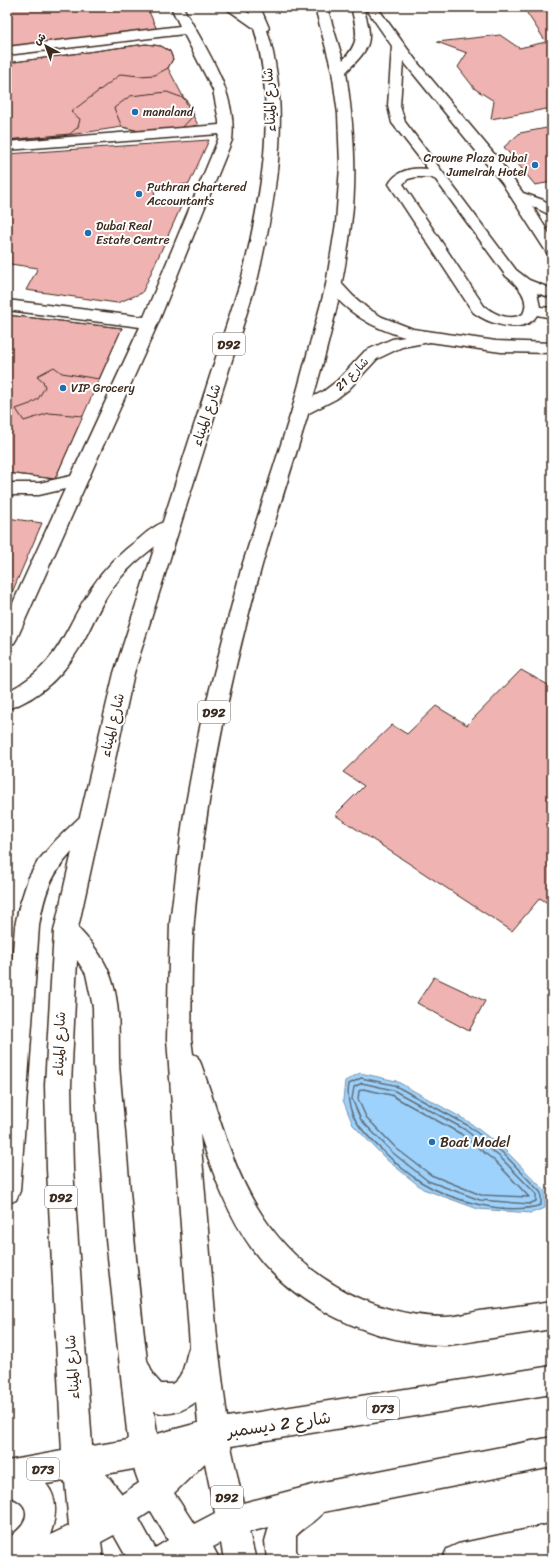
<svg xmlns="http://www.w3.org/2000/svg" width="559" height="1567" font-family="Sriracha,'Playpen Sans Arabic',sans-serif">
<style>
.water{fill:#9dd2fc;stroke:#768fa3}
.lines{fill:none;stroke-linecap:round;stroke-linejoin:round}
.shore{stroke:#626d77;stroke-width:1.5}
.building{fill:#efb3b1;stroke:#3b2a1e}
.lane-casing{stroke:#3b2a1e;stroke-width:3}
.street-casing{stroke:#3b2a1e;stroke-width:3}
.primary-casing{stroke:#3b2a1e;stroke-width:3}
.lane{fill:#fff;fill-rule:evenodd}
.street{fill:#fff;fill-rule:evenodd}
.primary{fill:#fff;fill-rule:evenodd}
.poi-dot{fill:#1f6fb2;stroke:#fff;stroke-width:1.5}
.labels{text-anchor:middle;stroke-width:4;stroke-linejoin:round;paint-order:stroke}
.far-poi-label{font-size:12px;fill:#3b2a1e;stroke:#fff;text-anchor:start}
.far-street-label{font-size:12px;fill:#3b2a1e;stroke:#fff}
.shield{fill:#fff;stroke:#766a62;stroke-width:1}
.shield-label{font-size:13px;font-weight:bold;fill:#3b2a1e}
.street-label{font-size:14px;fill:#3b2a1e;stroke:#fff}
.poi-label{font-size:14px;fill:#3b2a1e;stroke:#fff;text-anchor:start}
.near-street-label{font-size:17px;fill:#3b2a1e;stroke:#fff}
</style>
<rect width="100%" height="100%" fill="#fff"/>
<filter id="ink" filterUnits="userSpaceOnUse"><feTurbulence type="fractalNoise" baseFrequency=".025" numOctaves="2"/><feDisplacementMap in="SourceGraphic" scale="8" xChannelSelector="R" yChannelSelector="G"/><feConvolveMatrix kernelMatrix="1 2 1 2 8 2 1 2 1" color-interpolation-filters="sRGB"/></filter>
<g filter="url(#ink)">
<path class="water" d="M360,1073L396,1081L469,1122L505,1150L545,1191V1208L531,1213L478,1209L423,1189L387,1160L353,1125L343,1100L345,1081Z"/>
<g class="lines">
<path class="shore" d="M361,1078L394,1085L467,1125L503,1153L541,1193V1205C506,1216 452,1201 421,1182C406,1173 393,1161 381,1149C361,1131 344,1112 349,1084Z
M362,1083L393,1090L464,1129L500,1157L536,1194V1201L529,1204L480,1200L428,1181L393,1153L361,1120L352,1099L354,1087Z
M363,1089L391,1095L461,1134L496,1162L529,1197L481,1195L431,1175L397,1149L366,1117L358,1099L359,1091Z"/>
</g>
<path class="building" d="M7,7H147L158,32L7,51Z
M523,7H552V108L491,119L494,101L475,89L458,67L467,53L437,42L500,35L519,48L546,42Z
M146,44L161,46L170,51L173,59L168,68L155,75L139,76L121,74L71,112L80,119L78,127L70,134L7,140V63Z
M146,44L161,46L170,51L173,59L168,68L198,125L181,129L147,133L122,127L62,136L7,140V63Z
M167,92L186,99L194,115L181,129L147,133L122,127L114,108L130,96Z
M552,127V182L535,185L504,147L520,133Z
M209,140L189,184L154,187L155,201L184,200L142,293L117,303L26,290L38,268L10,264L7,270V154Z
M7,315L122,328L99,379L62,373L54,367L37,376L43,381L45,387L38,399L30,404L16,409L24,421L49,413L83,416L55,479L7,473Z
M7,315L122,328L55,479L7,473Z
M7,518L42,523L7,604Z
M521,670L552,687V906L540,898L512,931L335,815L364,786L343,772L392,725L407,734L436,706L467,725Z
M434,977L485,1001L469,1031L417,1003Z"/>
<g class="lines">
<g class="lane-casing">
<path id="lane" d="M365,7H377L417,62L495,155L523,193L543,200L552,206V216L532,206L552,238V254L547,253L502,183L403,61L400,106L405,122L516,270L529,280L552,289V298L537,293L540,307L552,308V318L537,315C524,336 488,324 473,312L389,184C397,170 412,167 428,169L392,123L388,106L392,46ZM416,177H430L436,180L506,276C517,285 531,298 523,314C510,322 494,314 484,306L403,184L408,179Z"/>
</g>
<g class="street-casing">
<path id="street" d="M171,7H183C205,48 238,93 232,140L158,323L17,638L14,643L7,645V616L65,489L39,495H7V483H39L71,476L140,327L7,310V300L144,317L218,140L219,134L7,150V142L219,125V121L213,90L184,34L7,55V47L180,26Z
M334,280L340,282L353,296L367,308L382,317L413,329L496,341L552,343V353L501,352L430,342L402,347L377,359L349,389L336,399L307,414L301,416L295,414L292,410L295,406L324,391L337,381L365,351L392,339L405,337C374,329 345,312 326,285L328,282Z
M170,520L177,521L180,526L177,531C153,547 130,564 113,587C103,600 96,616 88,632C71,666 45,697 7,709V692C61,664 62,632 92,587C105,568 121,552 139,539C148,531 158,523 170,520Z"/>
</g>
<g class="primary-casing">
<path id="primary" d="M224,7H239L250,14L248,7H260L269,28L267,30C292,110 276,197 258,277L134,673L78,928C94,945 107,962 113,984C122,1014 117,1047 120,1077C129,1172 135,1266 147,1360L154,1376L161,1384H172C186,1375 184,1359 190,1346L167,1039L170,923L183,820L200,727L242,566L292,410L326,285L336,223L340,166L338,114L332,71L315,7H327L343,60C361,41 357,31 351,7H363C374,42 371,47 346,72C353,122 358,174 351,225C337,342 294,453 262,565C229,681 205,800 194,920C191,959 192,1000 191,1039L193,1054L197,1056L201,1064C218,1112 231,1164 257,1207C296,1273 368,1316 444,1317C456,1317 468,1313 480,1311C504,1308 528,1305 552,1301V1329C528,1333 504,1336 480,1340C468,1342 456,1345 444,1345C374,1344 294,1307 253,1250C228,1216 213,1174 200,1134L217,1338L227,1417L552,1366V1394L231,1446L243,1503L328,1481L552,1437V1467L323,1512C320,1520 303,1527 296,1536V1550L299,1560H267L265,1541L269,1527L249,1532L256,1560H224L221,1543L213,1547L220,1560H128L114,1535L101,1542L103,1560H71V1557L64,1560H7V1540C12,1535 20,1529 23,1524C32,1508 20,1499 7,1496V1461L62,1451L47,1169L45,1085L54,931L72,852C50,876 44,895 39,926L20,1191L16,1200L7,1204V1027L15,926L19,907L28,879L38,861L56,840L80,817L114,673L242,277C261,197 278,110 254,28ZM77,960L86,974L93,1007L94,1066L106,1239L128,1440L92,1446L73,1169L71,1085ZM196,1402L198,1423L157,1434L154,1411C168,1417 183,1411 196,1402ZM205,1463L215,1513L194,1524L174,1493ZM134,1469L139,1483L122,1494L106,1474ZM65,1481L69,1526L50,1535C56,1518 59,1499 46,1484ZM151,1511L168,1540L155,1548L139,1519Z
M552,1524V1554L527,1560H442L447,1549L458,1544Z"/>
</g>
<use href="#lane" class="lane"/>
<use href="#street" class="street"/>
<use href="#primary" class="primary"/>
</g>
</g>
<g class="poi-dot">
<circle cx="135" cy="112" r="4"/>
<circle cx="535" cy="165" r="4"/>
<circle cx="139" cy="194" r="4"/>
<circle cx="88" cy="233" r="4"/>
<circle cx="63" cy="388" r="4"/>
<circle cx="432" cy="1142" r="4"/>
</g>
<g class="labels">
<g class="far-poi-label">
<text x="143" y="116">manaland</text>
<text x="527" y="162" text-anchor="end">Crowne Plaza Dubai<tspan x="527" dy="14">Jumeirah Hotel</tspan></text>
<text x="147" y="191">Puthran Chartered<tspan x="147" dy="14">Accountants</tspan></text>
<text x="96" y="230">Dubai Real<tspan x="96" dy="14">Estate Centre</tspan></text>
<text x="71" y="392">VIP Grocery</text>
</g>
<g class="far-street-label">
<text transform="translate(352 374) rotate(-45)" y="4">شارع 21</text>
</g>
<g class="shield">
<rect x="213" y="333" width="32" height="22" rx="3"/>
<rect x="198" y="701" width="32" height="22" rx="3"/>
<rect x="45" y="1186" width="32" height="22" rx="3"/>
<rect x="367" y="1397" width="32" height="22" rx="3"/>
<rect x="27" y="1458" width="32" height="22" rx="3"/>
<rect x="211" y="1486" width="32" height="22" rx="3"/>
</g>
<g class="shield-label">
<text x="229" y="349">D92</text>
<text x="214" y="717">D92</text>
<text x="61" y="1202">D92</text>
<text x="383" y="1413">D73</text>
<text x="43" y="1474">D73</text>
<text x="227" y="1502">D92</text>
</g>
<g class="street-label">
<text transform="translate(269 100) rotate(-93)" y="5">شارع الميناء</text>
<text transform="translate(206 415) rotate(-72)" y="5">شارع الميناء</text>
<text transform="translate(112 725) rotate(-77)" y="5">شارع الميناء</text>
<text transform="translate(59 1044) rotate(-88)" y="5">شارع الميناء</text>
<text transform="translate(72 1367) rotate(-94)" y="5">شارع الميناء</text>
</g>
<g class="poi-label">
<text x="440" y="1147">Boat Model</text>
</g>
<g class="near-street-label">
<text transform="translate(279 1424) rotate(-8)" y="6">شارع 2 ديسمبر</text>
</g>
</g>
<rect width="559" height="1567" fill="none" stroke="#fff" stroke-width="24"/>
<rect x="12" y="12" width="535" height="1543" fill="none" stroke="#3b2a1e" stroke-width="1.5" filter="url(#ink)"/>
<g transform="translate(46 46) rotate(319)" stroke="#ffffff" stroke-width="3" paint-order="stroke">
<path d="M0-3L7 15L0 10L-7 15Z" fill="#3b2a1e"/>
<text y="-6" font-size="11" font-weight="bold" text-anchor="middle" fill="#3b2a1e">ش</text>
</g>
</svg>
